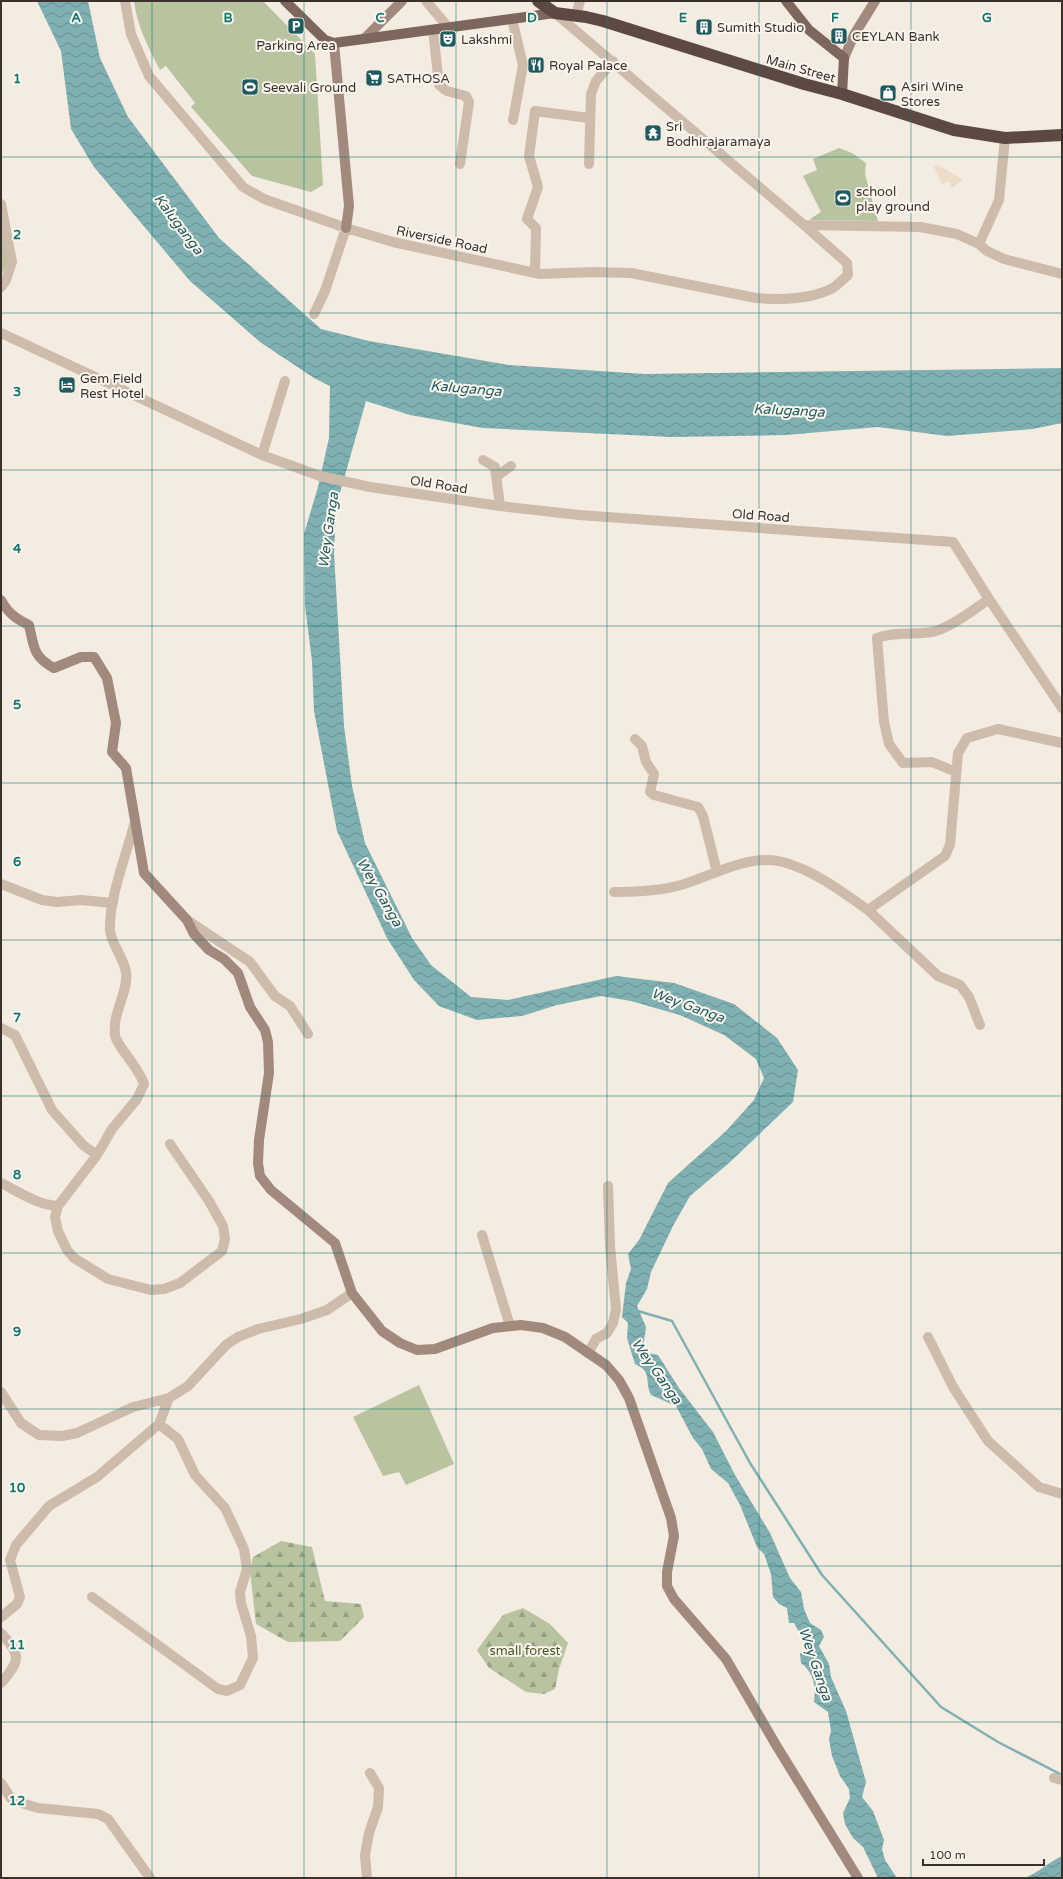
<svg xmlns="http://www.w3.org/2000/svg" width="1063" height="1879" font-family="'Varela Round',sans-serif">
<style>
.forest{fill:url(#forest-firs)}
.park{fill:#b8c4a0}
.plaza{fill:#ecdcc8}
.water{fill:url(#water-waves)}
.lines{fill:none;stroke-linecap:round;stroke-linejoin:round}
.stream{stroke:#7fb0b2;stroke-width:2.5}
.street{stroke:#cdbbac;stroke-width:10}
.secondary{stroke:#a18a7d;stroke-width:10}
.primary{stroke:#7d675c;stroke-width:10}
.highway{stroke:#5c4a42;stroke-width:12}
.grid{fill:none;stroke:#0f766e;stroke-width:1;stroke-opacity:0.55}
.labels{text-anchor:middle;stroke-width:4;stroke-linejoin:round;paint-order:stroke}
.poi-label{font-size:13px;fill:#3b302b;stroke:#fbf5ee;text-anchor:start}
.street-label{font-size:13px;fill:#3b302b;stroke:#fbf5ee}
.park-label{font-size:13px;fill:#4a5a2e;stroke:#fbf5ee}
.water-label{font-size:14px;font-style:italic;fill:#1f5a5e;stroke:#fbf5ee}
.grid-label{font-size:13px;text-anchor:middle;font-weight:bold;fill:#0f766e;stroke:#fbf5ee;stroke-width:4;stroke-linejoin:round;paint-order:stroke}
</style>
<defs>
<pattern id="forest-firs" width="22" height="20" patternUnits="userSpaceOnUse"><rect width="22" height="20" fill="#b8c4a0"/><path d="M5 1l3.5 6h-7zM16 11l3.5 6h-7z" fill="#97a083"/></pattern>
<pattern id="water-waves" width="16" height="10" patternUnits="userSpaceOnUse"><rect width="16" height="10" fill="#7fb0b2"/><path d="M0 5q4-4 8 0t8 0" fill="none" stroke="#699091"/></pattern>
</defs>
<rect width="100%" height="100%" fill="#f4ebe1"/>
<path class="forest" d="M281,1541L312,1547L325,1601L361,1604L364,1617L340,1641L288,1642L256,1624L250,1572L253,1557Z
M523,1608L550,1624L568,1643L559,1669L555,1689L544,1694L526,1692L489,1668L477,1650L503,1615Z"/>
<path class="park" d="M134,1H263L315,54L323,185L311,192L252,176L191,107L195,103L166,66L160,70C149,49 137,26 134,1Z
M839,148L852,153L866,163L865,174L878,221L811,220L810,219L821,212L803,176L817,170L813,159Z
M1,224L8,259L7,267L1,274Z
M419,1385L454,1464L406,1485L399,1472L383,1476L353,1417Z"/>
<path class="plaza" d="M938,165L959,177L962,180L952,188L949,181L942,184L934,167Z"/>
<path class="water" d="M37,1H88L100,58L128,117L219,238L321,329L369,341L509,365L645,374L1062,368V423L1033,429L947,436L878,427L786,435L672,437L483,428L410,415L366,401L336,507L334,553L344,726L352,786L365,843L412,938L431,965L471,997L508,1000L616,976L674,983L734,1004L777,1038L798,1070L793,1102L729,1163L690,1196L674,1224L651,1272L647,1289L637,1306L646,1327L643,1348L648,1353L658,1355L679,1388L713,1432L735,1475L770,1533L790,1578L801,1592L804,1609L810,1623L821,1630L824,1637L819,1646L829,1664L831,1677L846,1711L866,1782L862,1797L873,1811L884,1840L882,1849L885,1860L897,1878H878L863,1847L853,1838L845,1824L843,1813L850,1798L849,1789L840,1776L832,1756L829,1739L831,1731L828,1712L814,1702C816,1686 814,1673 801,1663L800,1654L805,1648L804,1641L794,1623H789L787,1608L779,1604L773,1597L771,1574L764,1554L757,1547L740,1505L728,1483L711,1469L702,1449L693,1438L676,1406L651,1395C644,1380 653,1372 635,1364L627,1338L628,1323L622,1317L626,1283L631,1269L628,1254L639,1240L668,1183L726,1131L754,1100L764,1078L756,1059L724,1035L680,1015L631,1001L601,996L557,1005L522,1016L477,1020L439,1006L414,980L387,938L337,831L314,711L312,661L305,606L304,534L318,487L329,438L330,386L314,378L260,342L190,281L94,167L71,129L61,51Z
M1062,1856V1878H1025C1039,1872 1049,1862 1062,1856Z"/>
<g class="lines">
<path class="stream" d="M638,1311L672,1321L750,1463L822,1575L941,1707L998,1742L1062,1775"/>
<path class="street" d="M125,1L131,34L149,76L243,187L264,199L346,228L393,242L540,274L592,272L631,273L756,298C781,300 808,300 831,289C837,286 843,279 848,275L847,263L804,225L555,13
M426,1L448,27
M576,15L580,1
M512,19L523,65L513,120
M433,30L439,85L447,91L466,96L469,102L460,164
M589,164L591,94L596,81L613,61
M1,204L12,262L6,280L1,287
M804,225L920,227L957,234L979,244L999,200L1005,138
M979,244L987,251L1004,259L1062,274
M535,272L536,228L527,219L538,187L529,156L535,111L589,118
M314,314L325,291L346,228
M1,333L262,455L320,476L370,487L500,506L579,515L953,542L989,599L1062,708
M262,455L285,381
M483,460L495,467L500,506
M497,476L511,466
M635,739L642,746L646,762L654,774L650,792L654,795L698,807L703,816L717,872
M956,772L932,762L903,763L889,744L884,722L877,638C895,631 913,635 932,632C949,629 975,609 989,599
M1,884L42,900L57,902L81,900L113,903
M614,892C637,892 659,891 681,885C712,876 750,853 783,862C815,871 841,891 868,910L945,856L950,845L958,753L967,738L998,729L1062,743
M868,910L938,976L960,985L969,997L980,1025
M187,920L250,962L275,996L290,1006L308,1034
M1,1028L15,1035L52,1110L83,1145L97,1155
M1,1183C19,1192 38,1205 58,1206L97,1155L112,1129L137,1099L144,1084C140,1069 116,1045 115,1035C112,1013 129,991 126,972C124,958 111,944 110,930C109,898 126,856 134,825
M58,1206L55,1217L58,1231L67,1250L74,1258L108,1279L151,1290L164,1289L180,1283L222,1251L225,1239L223,1226L209,1201L170,1144
M482,1235L510,1326
M928,1337L953,1387L988,1441L1039,1487L1062,1494
M588,1353L596,1339L607,1333L613,1323L616,1309L610,1246L608,1186
M1,1392L21,1423L39,1435L62,1436L77,1433L133,1407L169,1398L188,1386L226,1345L238,1337L258,1329L301,1319L327,1310L352,1293
M92,1597L218,1689L227,1691L240,1685L253,1658L251,1636L241,1603L240,1592L247,1569L244,1549L225,1508L195,1475L178,1439L159,1424
M1,1617L17,1604L20,1597L10,1560L16,1545L49,1506L97,1477L159,1424L169,1398
M1,1633C21,1655 21,1660 1,1683
M1054,1778L1062,1780
M1,1783L12,1800L38,1808L98,1814L108,1819L150,1878
M367,1878L365,1855L369,1833L378,1807L379,1788L370,1773"/>
<path class="secondary" d="M364,39L402,1
M334,43L349,206L346,228
M844,58L854,35L875,1
M1,600C8,613 16,619 29,625C34,647 33,657 54,668L81,657H94L107,678L116,723L112,752L126,768L144,873L187,920L194,934L209,950L224,959L238,973L250,1007L265,1030L268,1042L269,1073L259,1140L258,1163L260,1176L271,1190L335,1243L352,1293L382,1331L400,1343L417,1350L435,1349L493,1328L521,1325L543,1328L565,1337L606,1365L619,1380L629,1398L671,1518L674,1536L667,1572V1586L674,1599L726,1659L776,1745L858,1878"/>
<path class="primary" d="M285,1L325,40L334,43L555,13
M786,1L809,30L844,58L842,94"/>
<path class="highway" d="M538,1L555,13L586,17L603,21L804,84L842,94L954,130L1005,138L1062,135"/>
</g>
<path class="grid" d="M152,1V1878M304,1V1878M456,1V1878M607,1V1878M759,1V1878M911,1V1878M1,157H1062M1,313H1062M1,470H1062M1,626H1062M1,783H1062M1,940H1062M1,1096H1062M1,1253H1062M1,1409H1062M1,1566H1062M1,1722H1062"/>
<defs>
<g id="parking-square" transform="scale(0.9)"><rect x="-9" y="-9" width="18" height="18" rx="4" fill="#1f5a5e" stroke="#fbf5ee"/><path d="M-3.5-5.5H1a3.5 3.5 0 0 1 0 7H-1V5.5H-3.5ZM-1-3.4V-.6H.8a1.4 1.4 0 0 0 0-2.8Z" fill="#fff"/></g>
<g id="building-square" transform="scale(0.9)"><rect x="-9" y="-9" width="18" height="18" rx="4" fill="#1f5a5e" stroke="#fbf5ee"/><path d="M-4-6H4V6H1V3H-1V6H-4ZM-2.5-4.3h1.7v1.8h-1.7ZM.8-4.3h1.7v1.8H.8ZM-2.5-1h1.7V.8h-1.7ZM.8-1h1.7V.8H.8Z" fill="#fff"/></g>
<g id="theatre-square" transform="scale(0.9)"><rect x="-9" y="-9" width="18" height="18" rx="4" fill="#1f5a5e" stroke="#fbf5ee"/><path d="M-5-5.5Q0-4 5-5.5V0Q5 5 0 6Q-5 5-5 0ZM-3.3-2.5H-1v1.5H-3.3ZM1-2.5H3.3v1.5H1ZM-2.8 1Q0 5.5 2.8 1Z" fill="#fff"/></g>
<g id="restaurant-square" transform="scale(0.9)"><rect x="-9" y="-9" width="18" height="18" rx="4" fill="#1f5a5e" stroke="#fbf5ee"/><path d="M-5-6h1v4h1v-4h1v4h1v-4h1v5L-1.5 .5V6h-2V.5L-5-1ZM5-6V6H3V1.5H1.5Q1.5-4 5-6Z" fill="#fff"/></g>
<g id="supermarket-square" transform="scale(0.9)"><rect x="-9" y="-9" width="18" height="18" rx="4" fill="#1f5a5e" stroke="#fbf5ee"/><path d="M-6-5.5h2.5l.6 2H6L4.5 2H-2.5L-4.4-4H-6ZM-1.5 3.2a1.3 1.3 0 1 0 .1 0ZM3 3.2a1.3 1.3 0 1 0 .1 0Z" fill="#fff"/></g>
<g id="stadium-square" transform="scale(0.9)"><rect x="-9" y="-9" width="18" height="18" rx="4" fill="#1f5a5e" stroke="#fbf5ee"/><path d="M0-5a6.5 5 0 1 0 0 10a6.5 5 0 1 0 0-10ZM-3.5-1.8h7v3.6h-7Z" fill="#fff"/></g>
<g id="shop-square" transform="scale(0.9)"><rect x="-9" y="-9" width="18" height="18" rx="4" fill="#1f5a5e" stroke="#fbf5ee"/><path d="M-5-2.5h2.3a2.7 3.5 0 0 1 5.4 0H5L5.5 6h-11ZM-1.5-2.5h3a1.5 2.3 0 0 0-3 0Z" fill="#fff"/></g>
<g id="temple-square" transform="scale(0.9)"><rect x="-9" y="-9" width="18" height="18" rx="4" fill="#1f5a5e" stroke="#fbf5ee"/><path d="M0-6L5-2H3V0L6.5 2.5H4V6H1.5V3h-3V6H-4V2.5H-6.5L-3 0V-2H-5Z" fill="#fff"/></g>
<g id="hotel-square" transform="scale(0.9)"><rect x="-9" y="-9" width="18" height="18" rx="4" fill="#1f5a5e" stroke="#fbf5ee"/><path d="M-6-4.5h1.5V1H6V5H4.5V3h-9V5H-6ZM-4 0a1.8 1.8 0 1 1 3.6 0ZM.5 0V-2.5h3Q6-2.5 6 0Z" fill="#fff"/></g>
</defs>
<g fill-rule="evenodd">
<use href="#parking-square" x="296" y="26"/>
<use href="#building-square" x="704" y="27"/>
<use href="#building-square" x="839" y="36"/>
<use href="#theatre-square" x="448" y="39"/>
<use href="#restaurant-square" x="536" y="65"/>
<use href="#supermarket-square" x="374" y="78"/>
<use href="#stadium-square" x="250" y="87"/>
<use href="#shop-square" x="888" y="93"/>
<use href="#temple-square" x="653" y="133"/>
<use href="#stadium-square" x="843" y="198"/>
<use href="#hotel-square" x="67" y="385"/>
</g>
<g class="labels">
<g class="poi-label">
<text x="717" y="32">Sumith Studio</text>
<text x="852" y="41">CEYLAN Bank</text>
<text x="461" y="44">Lakshmi</text>
<text x="296" y="50" text-anchor="middle">Parking Area</text>
<text x="549" y="70">Royal Palace</text>
<text x="387" y="83">SATHOSA</text>
<text x="901" y="91">Asiri Wine<tspan x="901" dy="15">Stores</tspan></text>
<text x="263" y="92">Seevali Ground</text>
<text x="666" y="131">Sri<tspan x="666" dy="15">Bodhirajaramaya</tspan></text>
<text x="856" y="196">school<tspan x="856" dy="15">play ground</tspan></text>
<text x="80" y="383">Gem Field<tspan x="80" dy="15">Rest Hotel</tspan></text>
</g>
<g class="street-label">
<text transform="translate(801 68) rotate(16)" y="5">Main Street</text>
<text transform="translate(442 239) rotate(12)" y="5">Riverside Road</text>
<text transform="translate(439 484) rotate(9)" y="5">Old Road</text>
<text transform="translate(761 515) rotate(4)" y="5">Old Road</text>
</g>
<g class="park-label">
<text x="525" y="1655">small forest</text>
</g>
<g class="water-label">
<text transform="translate(179 224) rotate(53)" y="5">Kaluganga</text>
<text transform="translate(466 388) rotate(5)" y="5">Kaluganga</text>
<text transform="translate(789 410) rotate(3)" y="5">Kaluganga</text>
<text transform="translate(328 530) rotate(-82)" y="5">Wey Ganga</text>
<text transform="translate(380 892) rotate(60)" y="5">Wey Ganga</text>
<text transform="translate(688 1005) rotate(20)" y="5">Wey Ganga</text>
<text transform="translate(657 1371) rotate(55)" y="5">Wey Ganga</text>
<text transform="translate(816 1664) rotate(71)" y="5">Wey Ganga</text>
</g>
</g>
<g class="grid-label">
<text x="76" y="22">A</text>
<text x="228" y="22">B</text>
<text x="380" y="22">C</text>
<text x="532" y="22">D</text>
<text x="683" y="22">E</text>
<text x="835" y="22">F</text>
<text x="987" y="22">G</text>
<text x="17" y="83">1</text>
<text x="17" y="239">2</text>
<text x="17" y="396">3</text>
<text x="17" y="553">4</text>
<text x="17" y="709">5</text>
<text x="17" y="866">6</text>
<text x="17" y="1022">7</text>
<text x="17" y="1179">8</text>
<text x="17" y="1336">9</text>
<text x="17" y="1492">10</text>
<text x="17" y="1649">11</text>
<text x="17" y="1805">12</text>
</g>
<rect width="1063" height="1879" fill="none" stroke="#3b302b" stroke-width="4"/>
<path d="M923 1859v6h121v-6" fill="none" stroke="#3b302b" stroke-width="2"/>
<text x="929" y="1859" font-size="12" fill="#3b302b" stroke="#fbf5ee" stroke-width="3" paint-order="stroke">100 m</text>
</svg>
